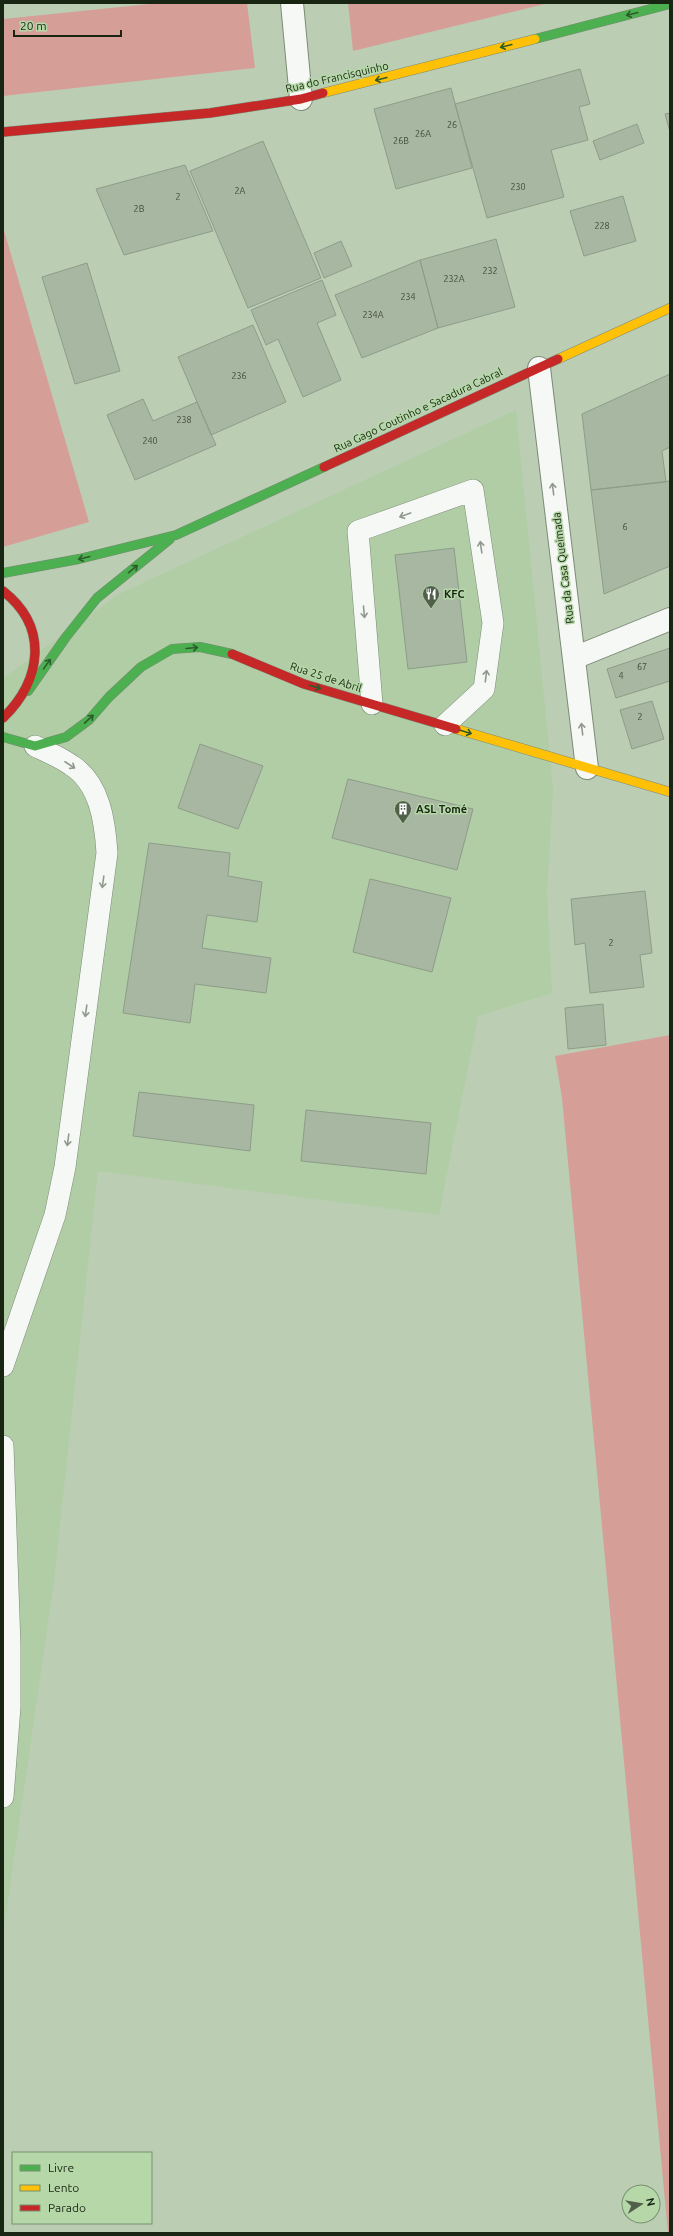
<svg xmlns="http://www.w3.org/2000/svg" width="673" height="2236" font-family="Ubuntu,sans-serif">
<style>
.built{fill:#b0cda5}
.green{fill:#d59f98}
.building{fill:#a8b7a2;stroke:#8e9c89}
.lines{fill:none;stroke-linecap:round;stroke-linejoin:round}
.lane-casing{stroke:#7c8a77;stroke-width:22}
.street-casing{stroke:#7c8a77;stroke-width:24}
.fast-casing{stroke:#7c8a77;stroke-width:10}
.slow-casing{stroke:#7c8a77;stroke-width:10}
.jam-casing{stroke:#7c8a77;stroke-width:10}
.lane{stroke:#f5f8f4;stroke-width:21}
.street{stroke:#f5f8f4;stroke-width:22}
.fast{stroke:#4caf50;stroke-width:9}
.slow{stroke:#ffc107;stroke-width:9}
.jam{stroke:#c62828;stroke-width:9}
.oneway{stroke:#2d5c2b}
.oneway2{stroke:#92998f}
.labels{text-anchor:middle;stroke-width:3;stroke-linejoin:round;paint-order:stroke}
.number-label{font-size:9px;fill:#3e4b38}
.street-label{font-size:11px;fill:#182513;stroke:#b6d8a9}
.poi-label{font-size:11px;font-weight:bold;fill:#182513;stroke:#b6d8a9;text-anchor:start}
</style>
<rect width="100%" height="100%" fill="#bbceb4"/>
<path class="built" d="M516,410L553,789L547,892L552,993L478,1016L439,1215L98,1171L54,1581L3,1935V678L119,594Z"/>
<path class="green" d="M159,3H247L255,68L3,96V19Z
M348,3H549L353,51Z
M3,227L89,522L3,547Z
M670,1035V2233H668L562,1098L555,1056Z"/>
<path class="building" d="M580,69L590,104L579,107L588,140L551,150L564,197L487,218L455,104Z
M451,88L472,168L396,189L374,109Z
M670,113V132L665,114Z
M637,124L644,143L600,160L593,141Z
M263,141L321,278L248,308L190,171Z
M185,165L213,231L124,255L96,189Z
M623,196L636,241L584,256L570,211Z
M496,239L515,307L438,328L420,260Z
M341,241L352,266L324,278L314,253Z
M420,260L438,328L362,358L335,295Z
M87,263L120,371L75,384L42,277Z
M322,280L336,315L317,323L341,380L303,397L278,339L266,345L251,310Z
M253,325L286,402L211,435L178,357Z
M670,374V447L662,451L666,482L591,490L582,414Z
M143,399L153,421L197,402L216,445L135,480L107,415Z
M670,481V566L604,594L591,490Z
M454,548L467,662L408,669L395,555Z
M670,648V681L616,698L607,669Z
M652,701L664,739L632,749L620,710Z
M200,744L263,766L238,829L178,808Z
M348,779L473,809L457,870L332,838Z
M149,843L230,853L228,876L262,882L257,922L207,915L202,948L271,958L266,993L195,984L190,1023L123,1013Z
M370,879L451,898L432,972L353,952Z
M645,891L652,953L640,955L644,987L590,993L585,943L575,945L571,899Z
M603,1004L606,1045L568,1049L565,1008Z
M139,1092L254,1105L250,1151L133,1136Z
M306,1110L431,1123L426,1174L301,1161Z"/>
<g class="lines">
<g class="lane-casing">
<path id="lane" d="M372,704L358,531L473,490L493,623L484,689L445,725
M3,1366L55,1215L65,1167L107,853C105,822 100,783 71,765C60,757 47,752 35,746
M3,1446L10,1645V1707L3,1797"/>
</g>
<g class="street-casing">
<path id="street" d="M292,3L301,99
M539,368L587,768
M574,658L670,619"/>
</g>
<g class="fast-casing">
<path id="fast" d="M535,39L670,4
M3,573L79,559L176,535L324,467
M28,691L66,637L97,598L170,539
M3,737L35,746L66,737L89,720L109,697L141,667L172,649L200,647L232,654"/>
</g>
<g class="slow-casing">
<path id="slow" d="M323,93L535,39
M558,359L670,308
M456,729L670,792"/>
</g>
<g class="jam-casing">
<path id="jam" d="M3,132L210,113L301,99L323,93
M324,467L558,359
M3,591C49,627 42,680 3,718
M232,654L304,684L456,729"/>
</g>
<use href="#lane" class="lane"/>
<use href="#street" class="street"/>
<use href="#fast" class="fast"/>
<use href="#slow" class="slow"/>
<use href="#jam" class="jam"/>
</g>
<defs><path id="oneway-shaft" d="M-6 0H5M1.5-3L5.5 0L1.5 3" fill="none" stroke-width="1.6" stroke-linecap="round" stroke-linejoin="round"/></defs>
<g class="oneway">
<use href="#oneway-shaft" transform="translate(632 14) rotate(166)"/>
<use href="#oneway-shaft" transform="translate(506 46) rotate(166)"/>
<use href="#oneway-shaft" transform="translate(381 79) rotate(166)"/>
<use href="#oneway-shaft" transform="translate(84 558) rotate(166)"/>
<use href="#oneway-shaft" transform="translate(133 569) rotate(-39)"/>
<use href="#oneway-shaft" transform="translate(192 648) rotate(-5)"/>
<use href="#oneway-shaft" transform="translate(47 664) rotate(-55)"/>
<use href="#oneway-shaft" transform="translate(315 687) rotate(16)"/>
<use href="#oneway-shaft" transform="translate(89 719) rotate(-43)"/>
<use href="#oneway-shaft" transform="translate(466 732) rotate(17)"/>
</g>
<g class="oneway2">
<use href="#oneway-shaft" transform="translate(553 489) rotate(-97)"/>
<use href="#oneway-shaft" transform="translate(405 515) rotate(160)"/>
<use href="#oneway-shaft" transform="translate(481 547) rotate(-98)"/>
<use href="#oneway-shaft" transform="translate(364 612) rotate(85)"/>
<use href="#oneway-shaft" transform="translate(486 676) rotate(-83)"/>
<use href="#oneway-shaft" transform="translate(582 729) rotate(-97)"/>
<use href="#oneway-shaft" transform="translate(70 765) rotate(33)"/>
<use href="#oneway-shaft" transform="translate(103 882) rotate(98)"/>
<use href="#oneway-shaft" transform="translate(86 1011) rotate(98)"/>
<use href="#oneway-shaft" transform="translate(68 1140) rotate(98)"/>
</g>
<defs>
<g id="restaurant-pin" transform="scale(0.9)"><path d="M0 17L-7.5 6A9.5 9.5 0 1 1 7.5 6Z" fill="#51604b" stroke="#b6d8a9"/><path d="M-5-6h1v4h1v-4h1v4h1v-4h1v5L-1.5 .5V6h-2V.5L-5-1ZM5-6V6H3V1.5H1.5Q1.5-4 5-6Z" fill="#fff"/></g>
<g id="building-pin" transform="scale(0.9)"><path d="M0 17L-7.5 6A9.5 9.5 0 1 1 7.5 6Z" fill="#51604b" stroke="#b6d8a9"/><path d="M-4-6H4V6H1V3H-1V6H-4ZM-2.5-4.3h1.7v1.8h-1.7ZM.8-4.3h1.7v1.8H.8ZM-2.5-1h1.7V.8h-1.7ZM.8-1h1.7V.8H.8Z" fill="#fff"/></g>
</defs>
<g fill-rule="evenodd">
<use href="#restaurant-pin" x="431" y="594"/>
<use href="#building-pin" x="403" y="809"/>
</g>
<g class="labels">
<g class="number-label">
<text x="452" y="128">26</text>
<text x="423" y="137">26A</text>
<text x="401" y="144">26B</text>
<text x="518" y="190">230</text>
<text x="240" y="194">2A</text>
<text x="178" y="200">2</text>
<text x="139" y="212">2B</text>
<text x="602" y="229">228</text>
<text x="490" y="274">232</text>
<text x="454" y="282">232A</text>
<text x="408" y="300">234</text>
<text x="373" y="318">234A</text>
<text x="239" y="379">236</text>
<text x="184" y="423">238</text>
<text x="150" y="444">240</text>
<text x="625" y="530">6</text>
<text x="642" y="670">67</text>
<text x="621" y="679">4</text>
<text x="640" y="720">2</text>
<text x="611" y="946">2</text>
</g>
<g class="street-label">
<text transform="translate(337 77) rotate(-13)" y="4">Rua do Francisquinho</text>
<text transform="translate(418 410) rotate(-25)" y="4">Rua Gago Coutinho e Sacadura Cabral</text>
<text transform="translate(563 568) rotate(-97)" y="4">Rua da Casa Queimada</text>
<text transform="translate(326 677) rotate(18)" y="4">Rua 25 de Abril</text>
</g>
<g class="poi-label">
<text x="444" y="598">KFC</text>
<text x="416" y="813">ASL Tomé</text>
</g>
</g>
<rect width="673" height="2236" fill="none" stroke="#182513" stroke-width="8"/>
<rect x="12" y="2152" width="140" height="72" fill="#b6d8a9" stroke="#77906d"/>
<rect x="20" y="2165" width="20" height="6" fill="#4caf50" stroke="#77906d"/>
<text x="48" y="2172" font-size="12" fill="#182513">Livre</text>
<rect x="20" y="2185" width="20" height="6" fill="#ffc107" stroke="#77906d"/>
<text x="48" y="2192" font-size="12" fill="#182513">Lento</text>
<rect x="20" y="2205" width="20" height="6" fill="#c62828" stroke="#77906d"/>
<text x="48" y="2212" font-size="12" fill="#182513">Parado</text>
<g transform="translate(641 2204) rotate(78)"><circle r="19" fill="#b6d8a9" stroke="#77906d"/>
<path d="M0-3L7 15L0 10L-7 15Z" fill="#51604b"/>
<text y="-6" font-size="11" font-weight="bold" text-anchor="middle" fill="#182513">N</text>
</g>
<path d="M14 30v6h107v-6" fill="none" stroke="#182513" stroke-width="2"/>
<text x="20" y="30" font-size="12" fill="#182513" stroke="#b6d8a9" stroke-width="3" paint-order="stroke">20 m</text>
</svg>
